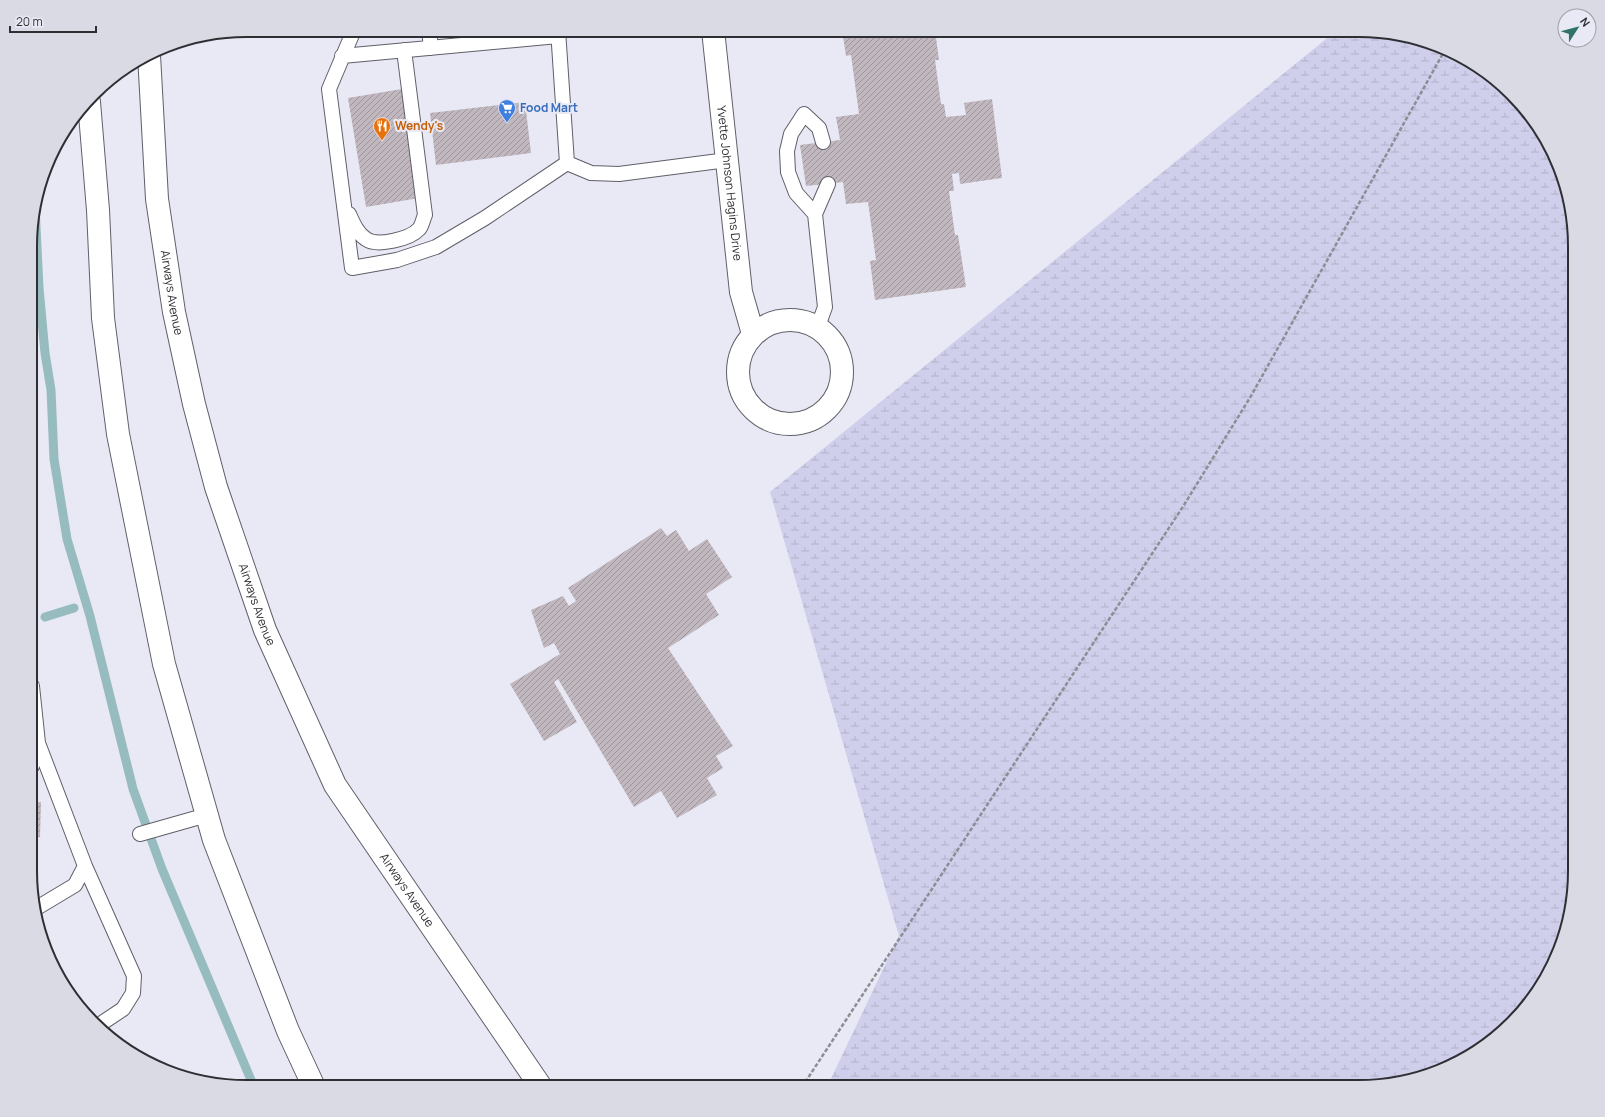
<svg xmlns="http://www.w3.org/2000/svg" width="1605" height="1117" font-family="Manrope,sans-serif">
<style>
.wetland{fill:url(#wetland-marsh)}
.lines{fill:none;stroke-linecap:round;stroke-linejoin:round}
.stream{stroke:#97bcbf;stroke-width:9}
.building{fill:url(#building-hatch)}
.service-casing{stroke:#5f5f69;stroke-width:16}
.minor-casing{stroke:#5f5f69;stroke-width:24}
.secondary-casing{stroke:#5f5f69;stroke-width:24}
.path{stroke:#8d8d95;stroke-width:2.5;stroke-dasharray:4 2;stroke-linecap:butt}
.service{stroke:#fff;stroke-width:14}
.minor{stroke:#fff;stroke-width:22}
.secondary{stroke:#fff;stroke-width:22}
.labels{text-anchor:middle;stroke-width:4;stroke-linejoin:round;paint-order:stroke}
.shop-label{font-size:12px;font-weight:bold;fill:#366cbe;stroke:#e9e9f5;text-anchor:start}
.food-label{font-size:12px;font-weight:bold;fill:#c56008;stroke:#e9e9f5;text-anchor:start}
.street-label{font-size:12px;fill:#2f2f33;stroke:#e9e9f5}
.rim{fill:none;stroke:#2f2f33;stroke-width:2}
</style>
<defs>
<pattern id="wetland-marsh" width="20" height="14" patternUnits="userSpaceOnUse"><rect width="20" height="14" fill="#cfcfec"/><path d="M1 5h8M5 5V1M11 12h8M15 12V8" fill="none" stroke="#b2b2cb"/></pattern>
<pattern id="building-hatch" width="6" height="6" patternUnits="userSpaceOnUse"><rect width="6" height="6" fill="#c1b7bf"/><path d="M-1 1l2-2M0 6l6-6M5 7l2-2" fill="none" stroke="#9d959c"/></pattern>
</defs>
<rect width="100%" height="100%" fill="#e9e9f5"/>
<path class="wetland" d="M1337,30H1373L1429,42L1490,74L1522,104L1553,150L1575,232V885L1563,941L1531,1002L1501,1034L1455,1065L1415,1080L1360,1087H827L899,936L770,492Z"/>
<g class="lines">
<path class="stream" d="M35,206L39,288L45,353L51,390L54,459L67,539L90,616L133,789L162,869L254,1087
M45,617L74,608"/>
</g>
<path class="building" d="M395,30H423V31L395,35Z
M842,30H935L939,60H935L941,104H944L946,117L966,115L964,103L992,99L1002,178L960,184L959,173L952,174L954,191H949L955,235H958L966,287L875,300L870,261L876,260L868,202L846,204L843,182L806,186L800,145L840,140L836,117L859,114L851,55L846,56Z
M402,89L419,198L366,207L348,98Z
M525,102L531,153L436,165L430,113Z
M661,528L667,536L676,530L689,551L707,539L732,577L706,594L719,615L668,648L733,746L716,756L723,768L707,778L717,795L677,818L661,791L634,807L558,679L554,682L577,722L544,741L510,684L560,654L554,643L544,648L531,610L563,596L569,606L576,601L568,588Z
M32,802H41L40,837H32Z"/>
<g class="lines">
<g class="service-casing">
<path id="service" d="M354,30L329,89L352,268L397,260L436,247L485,218L567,163L558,30
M429,30L431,48
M466,30L468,44
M342,56L558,36
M567,163L591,173L619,174L727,160
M349,214C353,223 357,233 366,239C377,247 410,239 419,229C422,226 423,219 425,215L404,50
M815,214L828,184
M817,329L825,307L815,214L796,193L788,172L787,151L791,134L804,114L819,128L823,142
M32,686L38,743L85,866L75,885L35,909
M32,766L38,743
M140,834L207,815
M85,866L134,976L133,993L123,1009L99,1025"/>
</g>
<g class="minor-casing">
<g id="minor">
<path id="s1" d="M713,30L741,292L753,334"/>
<circle cx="790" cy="372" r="52"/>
</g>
</g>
<g class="secondary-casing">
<g id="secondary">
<path id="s2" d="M149,55L157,199L174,312L194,404L216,487L265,630L335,785L541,1087"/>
<path d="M89,102L98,210L103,318L118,434L164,664L214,840L288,1031L314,1087"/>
</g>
</g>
<path class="path" d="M802,1087L1184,505L1251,396L1445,50"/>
<use href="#service" class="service"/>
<use href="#minor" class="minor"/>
<use href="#secondary" class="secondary"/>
</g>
<defs>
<g id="supermarket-pin" transform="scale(0.9)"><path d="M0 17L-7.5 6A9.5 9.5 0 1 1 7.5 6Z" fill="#3f7fe0" stroke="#e9e9f5"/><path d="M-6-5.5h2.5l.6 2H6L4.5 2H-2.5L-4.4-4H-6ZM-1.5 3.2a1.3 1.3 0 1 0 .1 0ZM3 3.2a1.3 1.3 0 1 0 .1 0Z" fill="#fff"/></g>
<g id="restaurant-pin" transform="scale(0.9)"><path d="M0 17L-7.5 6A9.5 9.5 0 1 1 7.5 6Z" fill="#e8710a" stroke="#e9e9f5"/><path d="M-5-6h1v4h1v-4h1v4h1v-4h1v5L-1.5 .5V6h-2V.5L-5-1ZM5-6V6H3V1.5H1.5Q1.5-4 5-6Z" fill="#fff"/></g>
</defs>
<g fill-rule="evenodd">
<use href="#supermarket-pin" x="507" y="108"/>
<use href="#restaurant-pin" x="382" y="126"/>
</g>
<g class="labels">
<g class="shop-label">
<text x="520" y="112">Food Mart</text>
</g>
<g class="food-label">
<text x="395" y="130">Wendy's</text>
</g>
<g class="street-label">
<text dy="4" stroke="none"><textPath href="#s1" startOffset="154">Yvette Johnson Hagins Drive</textPath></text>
<text dy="4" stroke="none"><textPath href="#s2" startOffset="239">Airways Avenue</textPath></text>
<text dy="4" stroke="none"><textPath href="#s2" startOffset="563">Airways Avenue</textPath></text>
<text dy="4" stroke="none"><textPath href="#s2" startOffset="887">Airways Avenue</textPath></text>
</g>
</g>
<path d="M0 0H1605V1117H0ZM246 37H1359A209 209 0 0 1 1568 246V871A209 209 0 0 1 1359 1080H246A209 209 0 0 1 37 871V246A209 209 0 0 1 246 37Z" fill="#dadae5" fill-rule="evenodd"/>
<path class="rim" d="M246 37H1359A209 209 0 0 1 1568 246V871A209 209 0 0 1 1359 1080H246A209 209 0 0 1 37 871V246A209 209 0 0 1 246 37Z"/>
<g transform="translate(1577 28) rotate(54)"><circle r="19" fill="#e9e9f5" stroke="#9f9fa7"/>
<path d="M0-3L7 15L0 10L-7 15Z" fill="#317467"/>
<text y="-6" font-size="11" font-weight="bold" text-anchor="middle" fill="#2f2f33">N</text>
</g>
<path d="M10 26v6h86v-6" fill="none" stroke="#2f2f33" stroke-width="2"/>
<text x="16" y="26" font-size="12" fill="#2f2f33" stroke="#e9e9f5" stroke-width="3" paint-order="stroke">20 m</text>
</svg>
